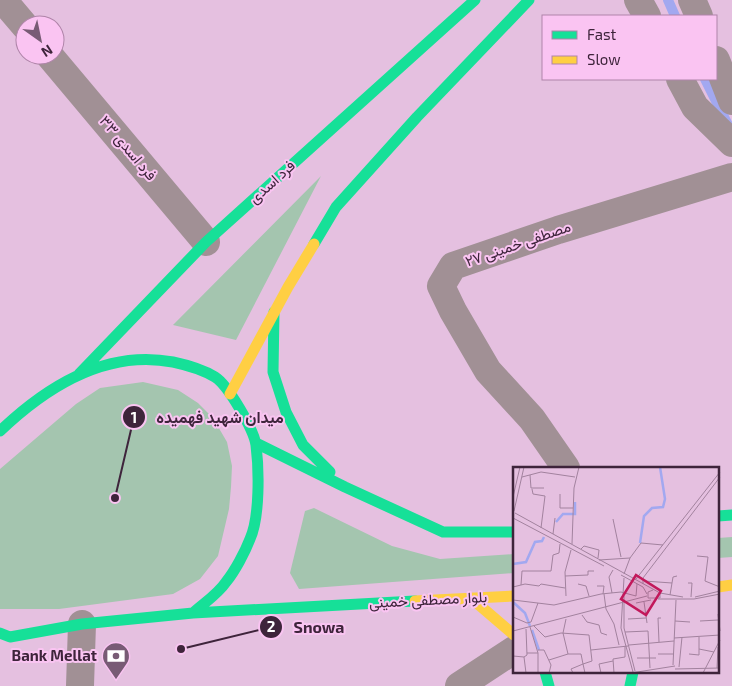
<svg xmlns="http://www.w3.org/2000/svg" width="732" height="686" font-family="'Exo 2',Vazirmatn,sans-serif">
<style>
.park{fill:#a4c5af}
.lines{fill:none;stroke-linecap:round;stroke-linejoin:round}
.stream{stroke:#a2a8f0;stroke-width:10}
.street{stroke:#a19095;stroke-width:28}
.fast{stroke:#16e098;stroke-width:11}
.slow{stroke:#ffcf43;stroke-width:11}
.labels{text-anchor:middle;stroke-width:4;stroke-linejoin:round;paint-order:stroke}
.street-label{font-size:15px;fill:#3e243b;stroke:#fac4f2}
.poi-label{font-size:15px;font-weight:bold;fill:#3e243b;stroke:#fac4f2;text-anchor:end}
.inset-river{fill:none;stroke:#a2a8f0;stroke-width:2.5}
.inset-road{fill:none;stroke:#a2829e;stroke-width:1}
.view{fill:#c2185b;fill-opacity:0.15;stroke:#c2185b;stroke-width:2.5}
.inset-edge{fill:none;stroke:#3e243b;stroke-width:2.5}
.leader{fill:none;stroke:#3e243b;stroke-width:2}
.callout-dot{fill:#3e243b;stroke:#fac4f2;stroke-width:2}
.mark-label{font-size:15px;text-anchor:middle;font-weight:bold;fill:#fff}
.callout-label{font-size:16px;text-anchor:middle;font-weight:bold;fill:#3e243b;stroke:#fac4f2;stroke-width:4;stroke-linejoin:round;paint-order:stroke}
</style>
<rect width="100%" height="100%" fill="#e5c0e0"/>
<path class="park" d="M321,176L236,340L173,325Z
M143,382L178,390L198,403L213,418L227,442L232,466L231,487L229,509L218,556L200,579L173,594L59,609H0V469L76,404L100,388Z
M314,508L392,546L440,559L514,554V573L299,589L290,573L305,511Z
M732,537V557L718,558V538Z"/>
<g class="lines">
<path class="stream" d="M668,0L675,16
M705,79L729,127"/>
<path class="street" d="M3,0L25,26
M638,0L647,16
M692,0L699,16
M49,55L206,242
M716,60L732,101
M680,79L695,107L732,143
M566,468L532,419L488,371L453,311L441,286L453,266L558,230L732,177
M80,686L82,624
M459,686L514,650"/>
<path class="fast" d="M314,244L336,207L417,117L529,0
M274,312L273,372L286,412L303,445L330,472
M79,374L206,242L475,0
M0,431C46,387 106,349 173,362C187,365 202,369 215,377C228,385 254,430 256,445C259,469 260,517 250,539C245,552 235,571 226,582C218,594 204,603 193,613
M256,443L345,487L443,532H514
M718,516L732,515
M0,633L10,637L82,624L193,613L415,601
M545,672L549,686
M630,686L633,672"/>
<path class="slow" d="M230,394L288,287L314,244
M718,587L732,585
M471,598L514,635
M415,601L514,596"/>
</g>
<defs>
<g id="bank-pin" transform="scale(1.4375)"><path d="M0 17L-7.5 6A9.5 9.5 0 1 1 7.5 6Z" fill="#785b75" stroke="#fac4f2"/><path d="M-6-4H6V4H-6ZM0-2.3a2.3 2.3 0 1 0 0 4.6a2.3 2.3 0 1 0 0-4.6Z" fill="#fff"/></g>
</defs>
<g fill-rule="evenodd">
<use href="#bank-pin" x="116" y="656"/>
</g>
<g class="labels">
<g class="street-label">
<text transform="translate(128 148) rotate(50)" y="5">فرد اسدی ۳۳</text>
<text transform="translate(272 182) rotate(-42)" y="5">فرد اسدی</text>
<text transform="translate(518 244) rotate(-19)" y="5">مصطفی خمینی ۲۷</text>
<text transform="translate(428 600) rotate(-3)" y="5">بلوار مصطفی خمینی</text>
</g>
<g class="poi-label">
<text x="97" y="661">Bank Mellat</text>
</g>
</g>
<g transform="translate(513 467)">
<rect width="206" height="206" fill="#e5c0e0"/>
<path class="inset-river" d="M43,55L50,47H62V35M127,76L131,49L139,41L150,40L152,32L147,0M0,97L13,95L22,75L29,74L31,70M0,135L12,146L17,159M19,163L26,183"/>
<path class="inset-road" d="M17,8L18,21H31M9,10L28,5L62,10M19,22L20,27L32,29L28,61M47,27V41H60M0,30L7,0M1,44L11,0M2,46L147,126V131H135V125L140,123M0,51L91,99M100,52L108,90M40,67L42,51M59,77L61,21L66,0M68,82L71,79L86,83L85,91M184,89L195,90L192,114L207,120M86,93L117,91M111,107L117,91L128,76L150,78M108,108L130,120L134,127M52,109L75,108V104H81M111,111L108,161L120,205M123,112L207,5M131,114L159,116M175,116H179L178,130M65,117L73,119L76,129M130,117V111L207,10M8,118L9,104H38L40,88L46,86L47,77M84,119H91L90,127M0,120L12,117L26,119L28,117L52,121M99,126L96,110L100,103M147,126L170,130M91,127L93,142L101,157L106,178M157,128L160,110L164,109M53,129L52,105L58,83M111,129V161L122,204M182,130L207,124M145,132H181L207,127M0,133L41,138L88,127L108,125L123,129L124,117M131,135L134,156M123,136L138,133M205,147L207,164M69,148L74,155L86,158L88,166L94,168M0,150L14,156M53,152L50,166L55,187H68L70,197L58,202L60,206M115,152L133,151M162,154L177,155M187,154L205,153M14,156L18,155L25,136M21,159L32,170L48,166L76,168L79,194L70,197L72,206M0,164L134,129M112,165L135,164L137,201M161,171L207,168M146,175L145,151H148M116,178L161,174M186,182L201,185M25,183H31L38,198L36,206M78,183L115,179M14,186H25L17,160M25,186V206M145,187H161M176,187L186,188V170M0,189L11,190L13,206M11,190L14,188L13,162M124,191H143M36,193L55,187M160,198L163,133M166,200L169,170M204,201L205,180M162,202L207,201M88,206L86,197L100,194M101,206L100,192L112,190V179M118,206L162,199M190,206L207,173"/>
<path class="view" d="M123,108L148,124L133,148L108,132Z"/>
<rect width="206" height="206" class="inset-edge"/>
</g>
<path class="leader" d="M115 498L134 417M181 649L271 627"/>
<g class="callout-dot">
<circle cx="115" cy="498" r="5"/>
<circle cx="181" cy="649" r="5"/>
<circle cx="134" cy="417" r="12"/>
<circle cx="271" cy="627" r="12"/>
</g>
<g class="mark-label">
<text x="134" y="423">1</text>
<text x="271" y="632">2</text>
</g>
<g class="callout-label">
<text x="220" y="423">میدان شهید فهمیده</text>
<text x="319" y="633">Snowa</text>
</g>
<rect x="542" y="15" width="175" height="65" fill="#fac4f2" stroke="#af84a9"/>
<rect x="552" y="31" width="25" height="8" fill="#16e098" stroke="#af84a9"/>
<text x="587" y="40" font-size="15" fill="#3e243b">Fast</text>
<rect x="552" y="56" width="25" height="8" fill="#ffcf43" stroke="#af84a9"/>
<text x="587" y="65" font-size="15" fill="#3e243b">Slow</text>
<g transform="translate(40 40) rotate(147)"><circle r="24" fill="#fac4f2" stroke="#af84a9"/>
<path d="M0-4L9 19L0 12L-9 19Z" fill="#785b75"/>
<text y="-8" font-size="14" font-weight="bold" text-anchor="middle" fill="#3e243b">N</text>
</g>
</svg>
